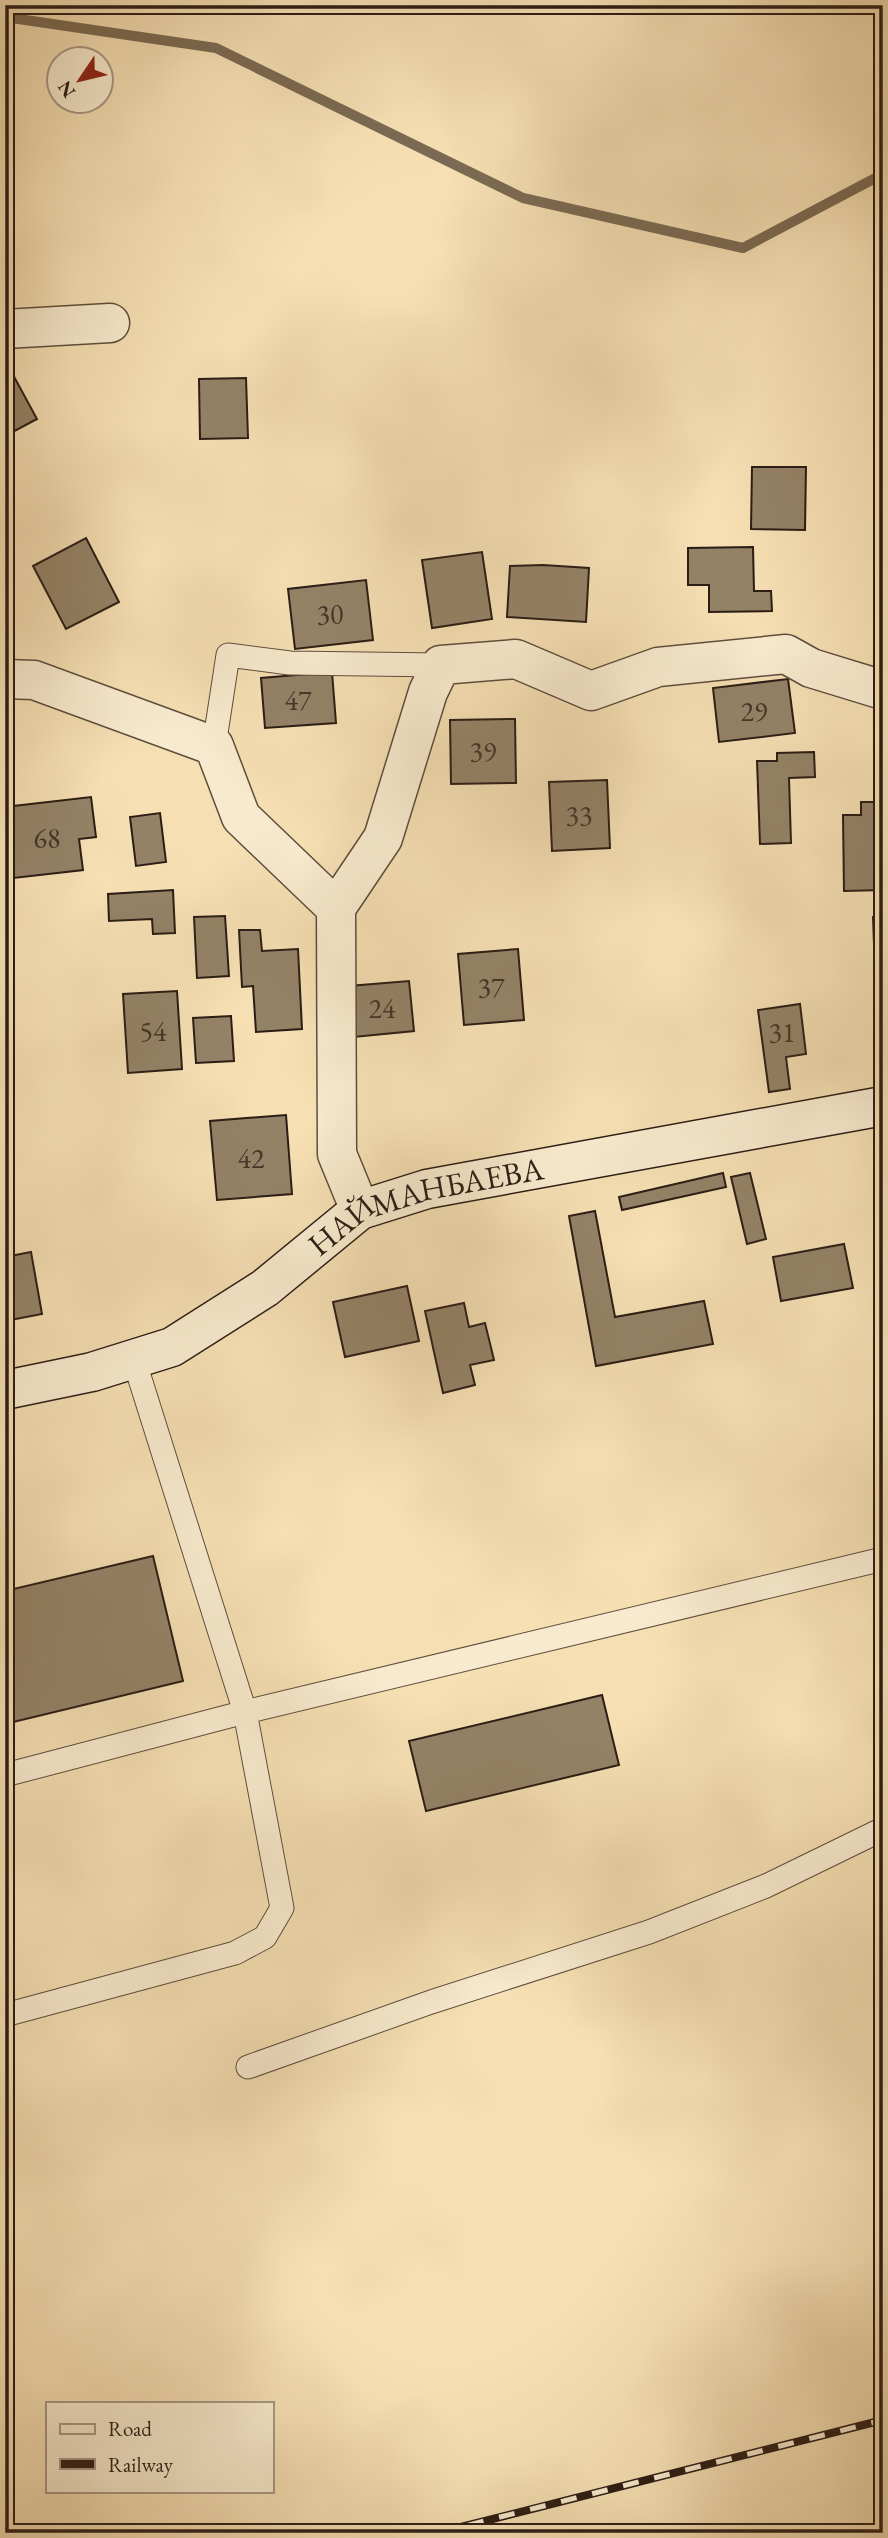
<svg xmlns="http://www.w3.org/2000/svg" width="888" height="2538" font-family="'EB Garamond',serif">
<style>
.lines{fill:none;stroke-linecap:round;stroke-linejoin:round}
.stream{stroke:#7b6a53;stroke-width:10}
.building{fill:#948267;stroke:#2b1d15;stroke-width:2}
.service-casing{stroke:#5e4e3c;stroke-width:25}
.minor-casing{stroke:#5e4e3c;stroke-width:41}
.secondary-casing{stroke:#2b1d15;stroke-width:41}
.service{stroke:#f8eace;stroke-width:23}
.minor{stroke:#f8eace;stroke-width:38}
.secondary{stroke:#f8eace;stroke-width:38}
.rail-casing{stroke:#2b1d15;stroke-width:8}
.rail{stroke:#f8eace;stroke-width:5;stroke-dasharray:16;stroke-linecap:butt}
.labels{text-anchor:middle;stroke-width:6;stroke-linejoin:round;paint-order:stroke}
.number-label{font-size:28px;fill:#45362a}
.street-label{font-size:32px;fill:#2b1d15;stroke:#f8eace}
</style>
<rect width="100%" height="100%" fill="#f5dfb3"/>
<filter id="stains"><feTurbulence type="fractalNoise" baseFrequency=".00286" numOctaves="4"/><feColorMatrix values="0 0 0 0 .2 0 0 0 0 .09 0 0 0 0 .02 0 0 0 .5 -.17"/></filter>
<radialGradient id="worn" r=".72"><stop offset=".6" stop-color="#630" stop-opacity="0"/><stop offset="1" stop-color="#630" stop-opacity=".3"/></radialGradient>
<g class="lines">
<path class="stream" d="M5,17L216,48L523,198L743,248L883,174"/>
</g>
<path class="building" d="M5,360L37,419L5,436Z
M246,378L248,438L200,439L199,379Z
M752,467H806L805,530L751,529Z
M86,538L119,602L66,629L33,566Z
M753,547L754,591H771L772,611L709,612V585H688V548Z
M482,552L492,619L432,628L422,560Z
M543,565L589,568L586,622L507,617L510,566Z
M366,580L373,640L295,649L288,589Z
M332,672L336,723L265,728L261,678Z
M788,679L795,733L719,742L713,688Z
M515,719L516,783L451,784L450,720Z
M814,752L815,777L789,778L791,843L760,844L757,761H777V753Z
M607,780L610,848L552,851L549,782Z
M91,797L96,837L79,839L83,870L5,879V807Z
M861,802H883V890L844,891L843,815H861Z
M160,813L166,862L136,866L130,817Z
M173,890L175,933L153,934L152,919L109,921L108,894Z
M225,916L229,976L197,978L194,917Z
M873,917H883V944L874,945Z
M239,930H260L262,951L298,949L302,1029L256,1032L253,986L242,987Z
M518,949L524,1020L464,1025L458,954Z
M409,981L414,1031L354,1037L349,986Z
M177,991L182,1069L128,1073L123,994Z
M800,1004L806,1054L786,1057L790,1089L769,1092L758,1010Z
M231,1016L234,1061L196,1063L193,1018Z
M286,1115L292,1194L217,1200L210,1121Z
M723,1173L726,1187L622,1210L619,1197Z
M750,1173L766,1239L747,1244L731,1177Z
M595,1211L615,1317L704,1301L713,1344L596,1366L569,1216Z
M844,1244L853,1288L781,1301L773,1257Z
M31,1252L42,1314L5,1321V1257Z
M407,1286L419,1341L345,1357L333,1302Z
M464,1303L469,1327L485,1323L494,1360L470,1365L475,1385L443,1393L425,1311Z
M153,1556L183,1681L5,1724V1591Z
M602,1695L619,1765L426,1811L409,1741Z"/>
<g class="lines">
<g class="service-casing">
<path id="service" d="M214,746L228,655L290,663L441,665
M5,1775L245,1712L883,1559
M5,2015L235,1953L265,1937L282,1908L245,1712L134,1360
M248,2067L431,2002L649,1932L766,1886L883,1829"/>
</g>
<g class="minor-casing">
<path id="minor" d="M5,329L110,323
M5,679L34,680L214,746L241,817L336,908L337,1154L360,1210
M336,908L383,838L428,692L441,665L516,659L591,691L658,667L786,654L811,668L883,690"/>
</g>
<g class="secondary-casing">
<g id="secondary">
<path id="s1" d="M5,1390L92,1372L172,1347L265,1288L360,1210L427,1189L883,1106"/>
</g>
</g>
<use href="#service" class="service"/>
<use href="#minor" class="minor"/>
<use href="#secondary" class="secondary"/>
<g class="rail-casing">
<path id="rail" d="M437,2533L883,2420"/>
</g>
<use href="#rail" class="rail"/>
</g>
<g class="labels">
<g class="number-label">
<text x="330" y="624">30</text>
<text x="298" y="710">47</text>
<text x="754" y="721">29</text>
<text x="483" y="761">39</text>
<text x="579" y="825">33</text>
<text x="47" y="848">68</text>
<text x="491" y="997">37</text>
<text x="382" y="1018">24</text>
<text x="153" y="1041">54</text>
<text x="782" y="1042">31</text>
<text x="251" y="1168">42</text>
</g>
<g class="street-label">
<text dy="11" stroke="none"><textPath href="#s1" startOffset="469">НАЙМАНБАЕВА</textPath></text>
</g>
</g>
<rect width="888" height="2538" fill="none" stroke="#f5dfb3" stroke-width="28"/>
<rect x="7" y="7" width="874" height="2524" fill="none" stroke="#2b1d15" stroke-width="3.5"/>
<rect x="14" y="14" width="860" height="2510" fill="none" stroke="#2b1d15" stroke-width="2"/>
<rect x="46" y="2402" width="228" height="91" fill="#f8eace" stroke="#a69884" stroke-width="2"/>
<rect x="60" y="2424" width="35" height="10" fill="#f8eace" stroke="#a69884" stroke-width="2"/>
<text x="108" y="2436" font-size="21" fill="#2b1d15">Road</text>
<rect x="60" y="2459" width="35" height="10" fill="#2b1d15" stroke="#a69884" stroke-width="2"/>
<text x="108" y="2472" font-size="21" fill="#2b1d15">Railway</text>
<g transform="translate(80 80) rotate(235)"><circle r="33" fill="#f8eace" stroke="#a69884" stroke-width="2"/>
<path d="M0-5L12 26L0 18L-12 26Z" fill="#8f2418"/>
<text y="-10" font-size="19" font-weight="bold" text-anchor="middle" fill="#2b1d15">N</text>
</g>
<rect width="100%" height="100%" filter="url(#stains)"/>
<rect width="100%" height="100%" fill="url(#worn)"/>
</svg>
